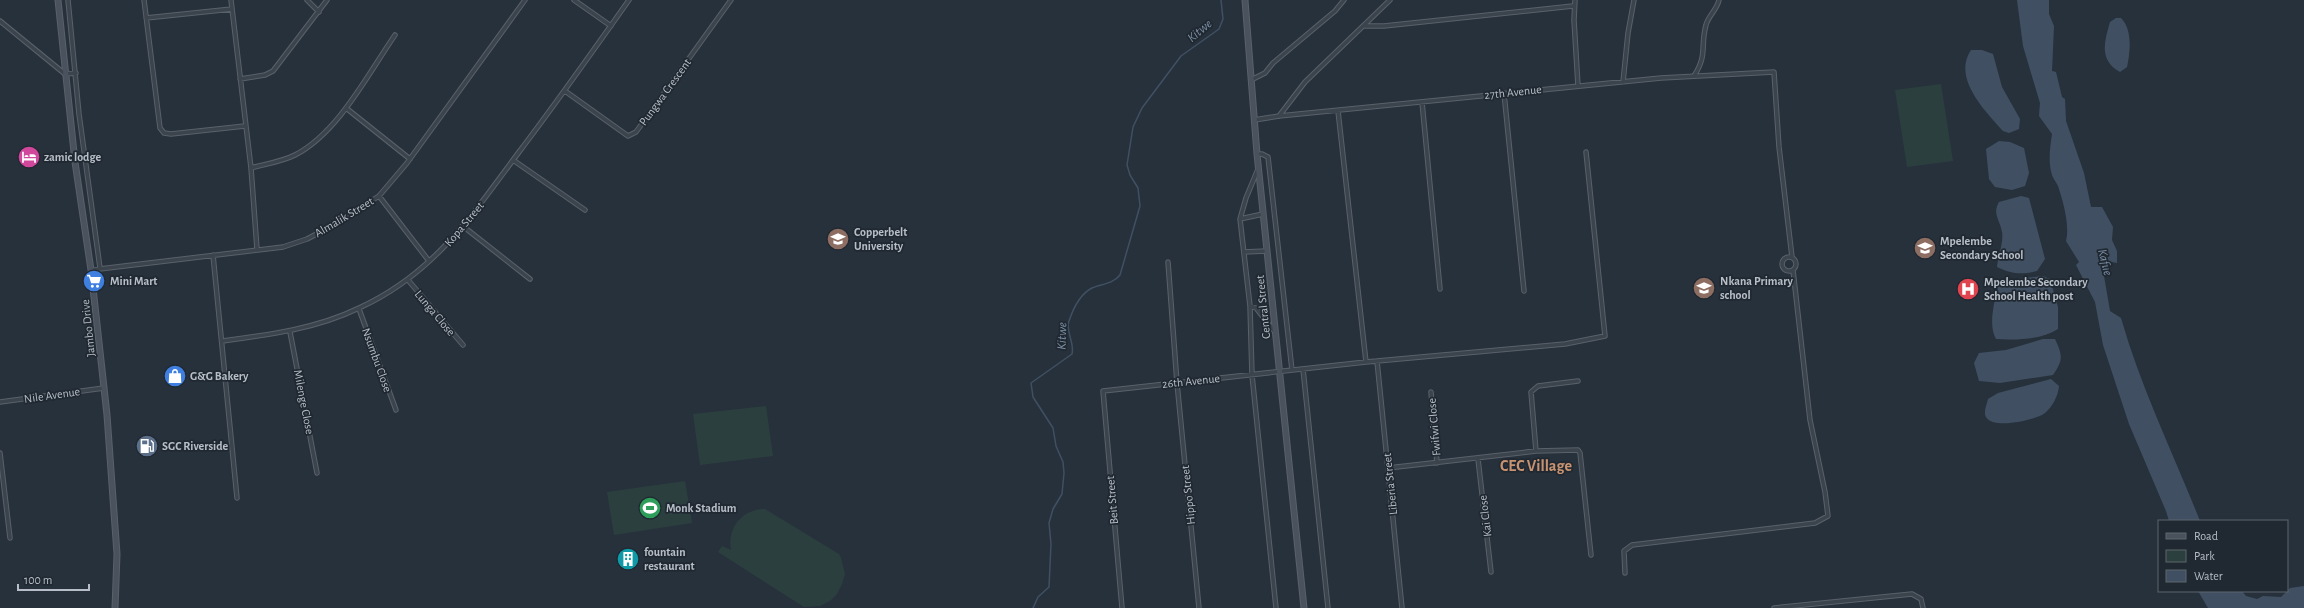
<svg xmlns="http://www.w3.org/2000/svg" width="2304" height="608" font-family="'Alegreya Sans',sans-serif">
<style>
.green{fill:#2c3f3f}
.water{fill:#405062}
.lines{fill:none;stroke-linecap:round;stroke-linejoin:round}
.stream{stroke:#405062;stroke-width:1.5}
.street-casing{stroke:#59616a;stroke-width:5.5}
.secondary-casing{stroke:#59616a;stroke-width:7}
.street{stroke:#3b434c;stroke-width:3.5}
.secondary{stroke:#4a525e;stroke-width:5}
.labels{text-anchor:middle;stroke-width:3.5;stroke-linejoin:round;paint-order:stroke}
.street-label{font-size:12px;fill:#b7bec7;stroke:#202831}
.poi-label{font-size:12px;font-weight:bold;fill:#b7bec7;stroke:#202831;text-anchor:start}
.water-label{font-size:13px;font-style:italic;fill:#7c90a6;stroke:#202831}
.district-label{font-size:16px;font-weight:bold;fill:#c89371;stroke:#202831}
</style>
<rect width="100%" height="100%" fill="#27313c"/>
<path class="green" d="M1941,84L1953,161L1907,167L1895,90Z
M766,406L773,456L700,465L693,414Z
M685,481L692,523L614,535L607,492Z
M765,509L839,554L841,558L845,574L842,584L837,594L830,601L820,606L804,607L718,552L722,546L731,550C727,528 742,509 765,509Z"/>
<path class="water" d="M2017,0H2049V14L2054,26L2052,71L2056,72L2062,97L2065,99L2066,121L2084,173L2091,207H2102L2113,227L2112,240L2117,251V263L2112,262L2104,276L2110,311L2121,318C2141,388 2173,453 2200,521H2169L2166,511L2129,424L2103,345L2095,302L2076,265L2079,262L2066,241C2070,225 2063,201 2058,186C2056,182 2053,178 2052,175C2048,161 2050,148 2052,134L2039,116L2040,103L2023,46Z
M2116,18H2121C2133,30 2130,53 2127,67L2120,72C2099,60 2104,43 2110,22Z
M1971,50H1982L1993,54L2002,87L2020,119L2019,129L2009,133L2003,131C1985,111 1952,78 1971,50Z
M1999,141L2010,142L2024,148L2029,173L2025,186L2012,190L1995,187L1989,179L1986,149Z
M2021,196L2029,198L2045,259L2037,271C2021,275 2012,274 1997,267C1998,257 2004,241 2002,232C2000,220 1992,214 1999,202Z
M2043,276L2050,279L2058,307V329C2041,340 2016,340 1996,339C1987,323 1996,298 1999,281Z
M2043,339H2055C2063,356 2063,360 2053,375L2000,383L1979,381L1974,363L1979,353L2006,350Z
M2051,379L2059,386C2058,396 2053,406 2045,413C2036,420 1993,430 1986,417C1983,412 1987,404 1988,399L1998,393Z
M2304,586V608H2208L2198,591H2242L2246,596L2257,599L2263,596L2281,597L2290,588Z"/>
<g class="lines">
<path class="stream" d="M1033,608L1038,597L1049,587L1051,544L1049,523L1053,509L1062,494L1064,473L1063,462L1056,446L1053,428L1033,397L1031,383L1072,354C1075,343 1065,331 1069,321C1073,309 1080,294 1092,288C1101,284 1113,284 1120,275L1140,206L1138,188L1130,175L1127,165L1133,127L1142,108L1181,56L1219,29L1223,19L1221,0"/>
<g class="street-casing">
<path id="street" d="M68,0L79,114L100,268
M144,0L160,128L164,133L171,134L245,126
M231,0L251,168L257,249
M307,0L319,12
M574,0L611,26
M1575,0L1574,20L1578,86
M146,18L232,9
M0,21L65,74L76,73
M1363,26H1384L1573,6
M1694,76C1708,54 1700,47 1706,25C1708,16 1717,10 1719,0
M240,79L265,75L273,71L327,0
M1251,80L1265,73L1273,63L1335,11L1344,0
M1623,82L1628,33L1634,0
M565,91L628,136L636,132L731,0
M1504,93L1524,291
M1422,102L1440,289
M346,108L410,159
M1338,111L1366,362
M1279,116L1305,82L1390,0
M1254,120L1279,116L1661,78L1774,72L1779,147L1792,257
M1257,154H1262L1268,157L1292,370
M513,160L585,210
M251,168C265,164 281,162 295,155C338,133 368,74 395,35
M379,196L429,261
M1240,219L1263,214
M464,227L530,279
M1244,252L1267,251
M213,255L237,498
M1782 264a7 7 0 1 1 14 0a7 7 0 1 1-14 0Z
M1168,262L1177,383L1199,608
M91,270L283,247L307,239L330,227L379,196L407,163L525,0
M408,280L463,345
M1250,306L1240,219L1246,198L1258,169
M359,309L396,410
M290,332L317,473
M1275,332L1256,308L1250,306L1252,375L1276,608
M222,341C268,335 316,329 359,308C434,274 472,215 519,152C557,102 593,51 629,0
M1377,361L1402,608
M1303,369L1328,608
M1431,392L1437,463
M0,402L104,388
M1536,451L1531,392L1538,386L1578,381
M0,453L10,538
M1478,459L1491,572
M1388,468L1536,451L1578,450L1580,453L1591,555
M1625,573L1624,551L1632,545L1815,523L1828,516L1825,492L1810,420L1793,270
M1122,608L1103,391L1366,362L1565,344L1605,336L1586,152
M1774,608L1912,594L1921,599L1923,608"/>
</g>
<g class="secondary-casing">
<path id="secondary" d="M58,0L75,162L91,270L107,415L117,554L115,608
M1245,0L1257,154L1304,608"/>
</g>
<use href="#street" class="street"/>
<use href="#secondary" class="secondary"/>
</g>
<defs>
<g id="hotel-disc" transform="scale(1.15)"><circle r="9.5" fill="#d1479c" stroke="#202831"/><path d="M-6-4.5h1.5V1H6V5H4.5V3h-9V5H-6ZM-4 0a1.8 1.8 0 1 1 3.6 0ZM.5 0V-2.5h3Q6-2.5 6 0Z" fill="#fff"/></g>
<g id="university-disc" transform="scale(1.15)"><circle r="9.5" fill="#8d6e63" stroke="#202831"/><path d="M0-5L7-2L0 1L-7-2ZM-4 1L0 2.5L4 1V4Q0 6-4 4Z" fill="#fff"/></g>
<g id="school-disc" transform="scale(1.15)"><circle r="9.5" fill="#8d6e63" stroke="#202831"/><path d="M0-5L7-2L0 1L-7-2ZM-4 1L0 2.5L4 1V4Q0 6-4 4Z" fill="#fff"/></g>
<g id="supermarket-disc" transform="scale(1.15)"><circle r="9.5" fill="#3f7fe0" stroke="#202831"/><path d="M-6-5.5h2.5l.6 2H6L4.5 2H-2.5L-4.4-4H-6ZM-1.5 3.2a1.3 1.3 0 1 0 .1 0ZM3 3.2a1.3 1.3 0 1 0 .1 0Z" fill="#fff"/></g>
<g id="hospital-disc" transform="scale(1.15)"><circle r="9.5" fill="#e0444e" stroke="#202831"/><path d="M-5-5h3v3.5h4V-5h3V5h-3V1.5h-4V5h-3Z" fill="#fff"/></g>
<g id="shop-disc" transform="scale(1.15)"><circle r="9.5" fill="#3f7fe0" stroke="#202831"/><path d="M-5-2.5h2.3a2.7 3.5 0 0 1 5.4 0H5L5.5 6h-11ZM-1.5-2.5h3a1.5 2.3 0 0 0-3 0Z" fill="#fff"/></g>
<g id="fuel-disc" transform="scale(1.15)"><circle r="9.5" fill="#5c6f8a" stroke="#202831"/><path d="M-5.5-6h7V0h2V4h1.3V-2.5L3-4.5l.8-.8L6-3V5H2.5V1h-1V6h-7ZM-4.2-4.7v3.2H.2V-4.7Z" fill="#fff"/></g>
<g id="stadium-disc" transform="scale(1.15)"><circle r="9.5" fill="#2e9e5b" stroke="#202831"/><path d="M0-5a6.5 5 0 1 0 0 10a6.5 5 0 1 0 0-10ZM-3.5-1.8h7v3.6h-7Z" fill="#fff"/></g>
<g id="building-disc" transform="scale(1.15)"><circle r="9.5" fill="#0f9aa8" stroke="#202831"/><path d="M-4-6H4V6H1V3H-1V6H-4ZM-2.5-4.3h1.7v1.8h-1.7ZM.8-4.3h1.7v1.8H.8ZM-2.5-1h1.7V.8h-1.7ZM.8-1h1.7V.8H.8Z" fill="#fff"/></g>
</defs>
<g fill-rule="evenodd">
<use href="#hotel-disc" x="29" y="157"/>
<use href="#university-disc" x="838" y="239"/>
<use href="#school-disc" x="1925" y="248"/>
<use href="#supermarket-disc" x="94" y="281"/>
<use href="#school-disc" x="1704" y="288"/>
<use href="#hospital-disc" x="1968" y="289"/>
<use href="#shop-disc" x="175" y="376"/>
<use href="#fuel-disc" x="147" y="446"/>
<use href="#stadium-disc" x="650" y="508"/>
<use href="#building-disc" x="628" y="559"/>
</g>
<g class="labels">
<g class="street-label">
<text transform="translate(665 92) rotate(-54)" y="4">Pungwa Crescent</text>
<text transform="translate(1513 92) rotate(-6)" y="4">27th Avenue</text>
<text transform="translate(344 217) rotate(-31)" y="4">Almalik Street</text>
<text transform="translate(464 224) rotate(-50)" y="4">Kopa Street</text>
<text transform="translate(1263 307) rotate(-96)" y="4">Central Street</text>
<text transform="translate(435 313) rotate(50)" y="4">Lunga Close</text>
<text transform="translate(88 328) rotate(-96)" y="4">Jambo Drive</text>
<text transform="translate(377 360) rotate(70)" y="4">Nsumbu Close</text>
<text transform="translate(1191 381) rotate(-6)" y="4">26th Avenue</text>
<text transform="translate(52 395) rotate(-8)" y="4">Nile Avenue</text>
<text transform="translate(304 402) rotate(79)" y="4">Milenge Close</text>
<text transform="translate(1434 427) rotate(-95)" y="4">Fwifwi Close</text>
<text transform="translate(1390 484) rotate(-96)" y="4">Liberia Street</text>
<text transform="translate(1188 495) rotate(-96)" y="4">Hippo Street</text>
<text transform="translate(1112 500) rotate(-95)" y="4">Beit Street</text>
<text transform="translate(1485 516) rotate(-97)" y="4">Kai Close</text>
</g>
<g class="poi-label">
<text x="44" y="161">zamic lodge</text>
<text x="854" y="236">Copperbelt<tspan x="854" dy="14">University</tspan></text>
<text x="1940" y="245">Mpelembe<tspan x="1940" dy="14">Secondary School</tspan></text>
<text x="110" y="285">Mini Mart</text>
<text x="1720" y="285">Nkana Primary<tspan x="1720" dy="14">school</tspan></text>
<text x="1984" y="286">Mpelembe Secondary<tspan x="1984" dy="14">School Health post</tspan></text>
<text x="190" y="380">G&amp;G Bakery</text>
<text x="162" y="450">SGC Riverside</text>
<text x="666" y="512">Monk Stadium</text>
<text x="644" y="556">fountain<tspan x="644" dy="14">restaurant</tspan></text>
</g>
<g class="water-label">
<text transform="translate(1199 30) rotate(-40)" y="5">Kitwe</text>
<text transform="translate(2106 262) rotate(76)" y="5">Kafue</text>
<text transform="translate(1061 336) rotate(-88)" y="5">Kitwe</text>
</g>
<g class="district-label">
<text x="1536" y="471">CEC Village</text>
</g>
</g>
<rect x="2158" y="520" width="130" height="72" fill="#202831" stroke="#5c646d"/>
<rect x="2166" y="533" width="20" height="6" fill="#4a525e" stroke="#5c646d"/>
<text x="2194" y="540" font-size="12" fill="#b7bec7">Road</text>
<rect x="2166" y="550" width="20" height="12" fill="#2c3f3f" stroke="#5c646d"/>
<text x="2194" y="560" font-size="12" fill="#b7bec7">Park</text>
<rect x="2166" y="570" width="20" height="12" fill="#405062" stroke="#5c646d"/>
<text x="2194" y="580" font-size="12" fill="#b7bec7">Water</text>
<path d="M18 584v6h71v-6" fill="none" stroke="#b7bec7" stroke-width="2"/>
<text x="24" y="584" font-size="12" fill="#b7bec7" stroke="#202831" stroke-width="3" paint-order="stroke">100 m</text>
</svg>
